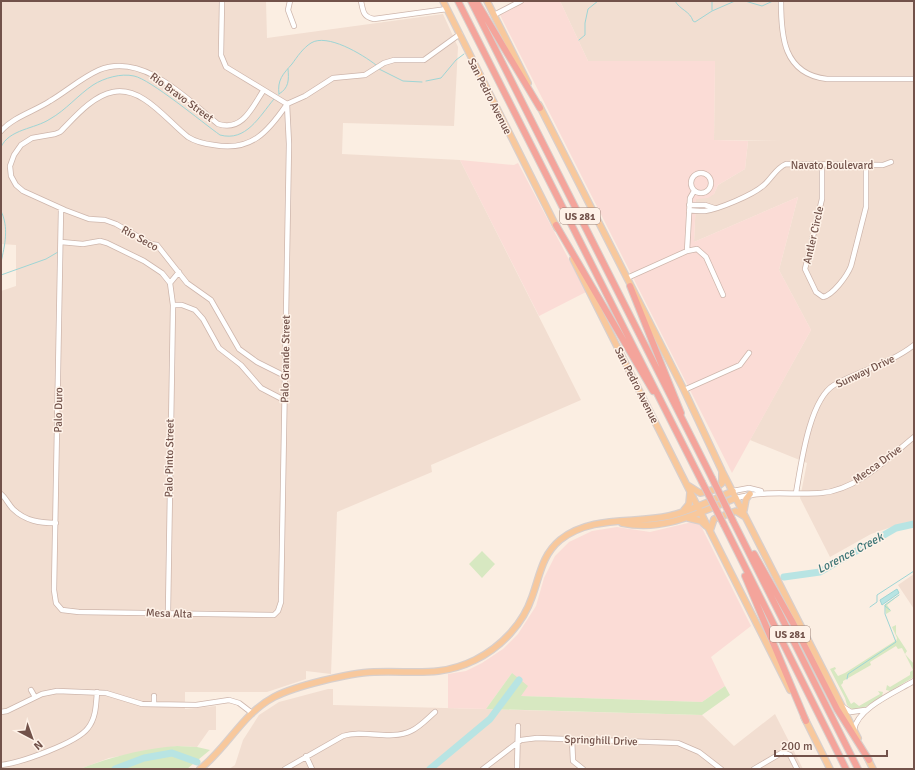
<svg xmlns="http://www.w3.org/2000/svg" width="915" height="770" font-family="Signika,sans-serif">
<style>
.residential{fill:#f2ded1}
.commercial{fill:#fbdcd6}
.green{fill:#d7e8c1}
.water{fill:#b8e4e3;stroke:#9ed5d5}
.lines{fill:none;stroke-linecap:round;stroke-linejoin:round}
.stream{stroke:#9ed5d5;stroke-width:1}
.river{stroke:#b8e4e3;stroke-width:7}
.minor-casing{stroke:#ceb6ac;stroke-width:6}
.major-casing{stroke:#d8cfcc;stroke-width:8}
.highway-casing{stroke:#d8cfcc;stroke-width:8}
.minor{stroke:#fff;stroke-width:4.5}
.major{stroke:#f8c89c;stroke-width:5.5}
.highway{stroke:#f4a49b;stroke-width:6}
.highway-bridge-casing{stroke:#d8cfcc;stroke-width:8;stroke-linecap:butt}
.highway-bridge{stroke:#f4a49b;stroke-width:6}
.labels{text-anchor:middle;stroke-width:3;stroke-linejoin:round;paint-order:stroke}
.shield{fill:#fef2e8;stroke:#9c8279;stroke-width:1}
.shield-label{font-size:10px;font-weight:bold;fill:#72524a}
.street-label{font-size:11px;fill:#72524a;stroke:#fef2e8}
.water-label{font-size:12px;font-style:italic;fill:#3e7677;stroke:#fef2e8}
</style>
<rect width="100%" height="100%" fill="#fbeee2"/>
<path class="residential" d="M1,1H266L267,38L443,14L458,47L454,126L343,123L342,154L460,160L581,400L431,465L432,472L337,512L331,674L306,671V679L267,692H185V709L216,706V730H209L197,747L177,746L109,758L80,769H1V291L16,286V245L1,244Z
M560,1H914V522L903,523L871,534L830,557L800,498L807,463L750,440L811,330L779,270L798,197L694,242L696,199L714,194L718,185L745,169L748,141H783L714,140L715,61H588Z
M914,574V609L898,585Z
M328,689H333V705L702,715L734,746L775,714L803,769H229L235,765L243,740L259,715L279,702Z"/>
<path class="commercial" d="M525,1H560L588,61H715L714,140L748,141L745,169L718,185L714,194L708,198L696,199L694,242L798,197L779,270L811,330L732,473L500,15Z
M460,160L514,165L518,163L586,292L539,316Z
M692,522L700,524L751,626L711,657L725,686L702,702L520,696L512,673L486,709L448,708V674L466,671L482,663L503,649L518,634L536,606L544,578L555,556L569,542L592,531L617,527L650,532Z"/>
<path class="green" d="M482,551L495,564L482,578L469,564Z
M899,595L887,605L891,611L886,614L892,627L896,625V634L907,651L905,654L914,664V677L890,691L886,690L887,685L890,687L910,675V672L913,670L902,648L898,649L896,646L870,662L871,665L843,681V683L841,685L851,704L854,702L859,706L880,694L878,691L883,692L882,696C872,702 857,717 847,705L845,698L830,669L835,667L836,669L834,670L838,676L845,673L895,641L892,633L896,642L897,638L886,614L885,605Z
M512,673L528,686L521,696L702,702L725,686L730,695L702,715L486,709Z
M177,746L197,747L210,750L187,769H80C113,756 142,749 177,746Z"/>
<path class="water" d="M897,589L899,593L882,605L880,600Z"/>
<g class="lines">
<path class="stream" d="M675,1C680,10 690,11 693,21L695,22L712,11L735,1
M745,1L762,6L773,1
M712,10V1
M579,40L585,35V23L588,9L598,1
M379,69L403,81L422,82
M426,81L441,78L456,60L464,54
M279,94C277,80 283,74 292,64C297,57 303,48 311,43C327,33 362,54 376,65
M279,94C289,88 289,80 288,69
M1,147C9,129 35,129 50,119C66,110 78,95 93,85C104,78 121,73 134,76C150,79 203,123 220,135C246,142 259,117 274,99
M1,211C9,227 5,245 1,262
M1,275L46,259L58,252
M885,606L890,610
M870,607L877,602V595L914,571
M847,679L848,674L896,642L885,614V605L899,595"/>
<path class="river" d="M784,577L820,572L896,528L914,524
M115,769L144,758L172,753L197,762
M430,769L490,719L519,680"/>
<g class="minor-casing">
<path id="minor" d="M222,1L221,55L226,67L287,104
M290,1L288,10L294,26
M361,1C363,11 363,17 374,19L447,9
M781,1C781,36 783,74 827,79H914
M494,15L521,1
M287,104L305,96L333,78L365,75L384,63L394,60H424L460,34
M1,131C13,117 35,111 50,101C67,91 81,78 99,70C143,52 187,99 218,124C242,132 252,108 263,91
M822,165V199L805,269L816,292L823,297C833,295 847,276 851,266L866,207V165
M691 183a10 10 0 1 1 20 0a10 10 0 1 1-20 0Z
M689,205H705L714,208
M61,209L54,590L56,603L62,610L79,612L274,615L278,611L281,602L289,144L287,104
M689,210C694,211 700,211 705,211C719,209 753,195 764,185C772,178 776,168 786,164L883,165L891,162
M61,242L83,244L100,241L107,243L144,261L162,273L170,283L173,305L168,612
M687,251L690,198L694,191
M627,278L687,251L697,249L706,257L723,295
M170,283L179,272
M173,305H182L195,310L203,319L219,348L241,365L261,388L284,400
M285,376L257,362L239,349L211,300L187,283L157,245L151,244L116,224L105,220L89,219L65,210L23,191L16,185L11,176L10,166L14,155L21,145L32,138L55,134L60,132C74,118 92,96 113,92C143,86 167,121 188,137C196,142 205,144 214,145C251,152 268,132 287,104
M684,390L740,365L749,353
M733,491L749,488L761,491
M796,493C801,465 809,400 834,385C860,370 890,364 914,345
M1,494C6,498 8,504 13,509C25,521 40,523 56,523
M736,498C765,490 792,495 821,493C857,490 887,459 914,437
M31,690L35,697
M154,696V704
M843,707L851,712L865,710
M1,712L7,711L42,694L57,691L106,693L142,704L196,705L229,700L239,703L252,713
M854,730C857,708 896,692 914,681
M572,739L573,761L583,769
M306,756L312,769
M1,765C20,763 77,743 88,728C96,718 96,705 97,692
M285,769L343,736C364,729 390,741 411,731C420,727 428,718 435,712
M483,769L521,740L537,738L678,743L699,752L721,769
M517,769L518,726
M754,769L783,752L790,755L797,769"/>
</g>
<g class="major-casing">
<path id="major" d="M443,1L557,228
M487,1L528,83
M539,105L684,390L722,471L858,738
M573,259L790,690
M689,486L700,493L713,490L722,483V473
M684,510L689,504L690,493
M744,510L746,499L750,494
M688,518L701,521L706,526
M622,523C663,532 698,513 736,498
M710,531L714,519L736,511L744,516
M804,717L830,769
M867,757L873,769
M200,769C228,747 242,714 274,697C295,686 349,673 374,672C411,670 439,678 475,660C501,647 523,624 532,597C540,575 542,555 560,540C591,515 634,524 669,516C691,511 712,500 733,491"/>
</g>
<g class="highway-casing">
<path id="highway" d="M458,1L702,482
M471,1L712,478
M476,1L540,108
M556,225L653,391
M630,286L681,413
M733,521L858,769
M724,525L846,769
M754,554L793,623L837,709L869,760
M745,576L806,721"/>
</g>
<use href="#minor" class="minor"/>
<use href="#major" class="major"/>
<use href="#highway" class="highway"/>
<g class="highway-bridge-casing">
<path id="highway-bridge" d="M712,478L733,521
M702,482L724,525"/>
</g>
<use href="#highway-bridge" class="highway-bridge"/>
</g>
<g class="labels">
<g class="shield">
<rect x="560" y="208" width="40" height="16" rx="3"/>
<rect x="770" y="626" width="40" height="16" rx="3"/>
</g>
<g class="shield-label">
<text x="580" y="220">US 281</text>
<text x="790" y="638">US 281</text>
</g>
<g class="street-label">
<text transform="translate(490 96) rotate(63)" y="4">San Pedro Avenue</text>
<text transform="translate(182 97) rotate(36)" y="4">Rio Bravo Street</text>
<text x="832" y="169">Navato Boulevard</text>
<text transform="translate(813 235) rotate(-77)" y="4">Antler Circle</text>
<text transform="translate(140 238) rotate(29)" y="4">Rio Seco</text>
<text transform="translate(285 359) rotate(-89)" y="4">Palo Grande Street</text>
<text transform="translate(865 371) rotate(-25)" y="4">Sunway Drive</text>
<text transform="translate(637 385) rotate(63)" y="4">San Pedro Avenue</text>
<text transform="translate(58 410) rotate(-89)" y="4">Palo Duro</text>
<text transform="translate(169 458) rotate(-89)" y="4">Palo Pinto Street</text>
<text transform="translate(877 464) rotate(-36)" y="4">Mecca Drive</text>
<text transform="translate(169 613) rotate(2)" y="4">Mesa Alta</text>
<text transform="translate(601 740) rotate(2)" y="4">Springhill Drive</text>
</g>
<g class="water-label">
<text transform="translate(850 553) rotate(-28)" y="4">Lorence Creek</text>
</g>
</g>
<rect width="915" height="770" fill="none" stroke="#72524a" stroke-width="4"/>
<g transform="translate(32 738) rotate(139)" stroke="#fef2e8" stroke-width="3" paint-order="stroke">
<path d="M0-3L7 15L0 10L-7 15Z" fill="#72524a"/>
<text y="-6" font-size="11" font-weight="bold" text-anchor="middle" fill="#72524a">N</text>
</g>
<path d="M775 750v6h112v-6" fill="none" stroke="#72524a" stroke-width="2"/>
<text x="781" y="750" font-size="12" fill="#72524a" stroke="#fef2e8" stroke-width="3" paint-order="stroke">200 m</text>
</svg>
